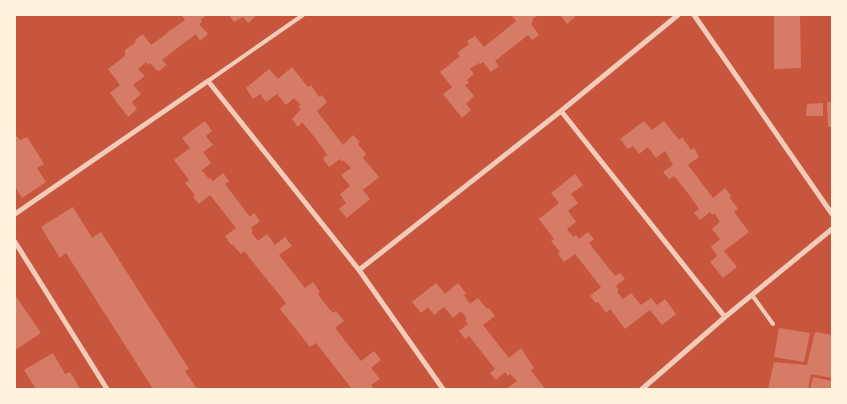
<svg xmlns="http://www.w3.org/2000/svg" width="847" height="404" font-family="Poppins,sans-serif">
<style>
.building{fill:#d67c66}
.lines{fill:none;stroke-linecap:round;stroke-linejoin:round}
.service{stroke:#f1ccb7;stroke-width:4}
.minor{stroke:#f1ccb7;stroke-width:5}
</style>
<rect width="100%" height="100%" fill="#c8553d"/>
<path class="building" d="M181,15H206L201,20L202,22L199,24L208,34L200,41L196,34L180,46L162,60L167,65L159,71L156,70L150,63L148,65L146,62L138,69L145,76L133,85L141,94L132,102L137,109L128,117L110,93L120,85L108,69L125,56V50L136,42L135,40L143,34L151,45L165,35L169,31L185,20Z
M229,15H257L248,23L243,17L234,22Z
M511,15H538L532,20L533,22L531,24L539,35L532,40L528,35L495,61L499,66L491,72L483,62L480,64L479,63L470,69L474,74L467,80L469,83L465,85L474,96L466,104L471,110L462,118L443,94L452,87L440,72L460,56L457,53L469,44L467,41L475,36L484,47L516,21Z
M560,15H574L575,17L567,24Z
M774,15H800L801,68L774,69Z
M292,67L308,87L311,85L319,97L322,95L327,102L317,111L343,145L353,135L360,142L358,144L366,154L363,158L379,177L363,190L370,199L347,218L339,209L346,203L340,194L350,186L341,175L351,168L343,160L342,162L340,159L329,167L323,159L326,155L328,156L316,139L302,122L298,127L292,119L301,109L298,107L301,105L294,98L286,105L277,94L266,102L260,94L253,99L246,88L269,69L278,79Z
M827,102H832V127H828Z
M823,103V116H806L807,104Z
M205,121L212,131L206,136L213,145L203,152L211,163L202,170L209,179L210,178L213,181L223,173L229,181L225,184L250,217L254,213L260,221L251,228L253,231L251,232L258,241L267,234L275,245L285,237L292,246L279,255L305,288L313,282L320,292L318,294L325,304L333,313L336,311L344,321L335,328L361,361L374,351L381,360L371,368L380,379L371,385L374,389H352L316,343L310,347L280,309L286,303L244,251L241,254L232,244L231,245L225,236L236,228L210,195L199,204L193,197L195,195L185,183L189,180L174,160L190,148L182,138Z
M644,121L652,130L664,121L679,140L682,137L691,150L694,148L699,157L688,165L713,198L725,188L731,196L730,198L738,209L734,212L749,232L724,251L737,267L723,278L710,262L717,256L711,247L720,239L712,229L720,222L714,213L712,215L710,212L700,220L694,213L699,209L687,192L674,176L672,178L669,179L663,172L673,165L665,151L656,158L648,147L639,154L633,146L628,149L620,139Z
M15,134L20,140L27,137L36,151L44,164L37,168L46,182L22,198L15,186Z
M575,174L583,185L571,194L578,203L568,211L576,222L567,229L573,237L576,235L579,239L588,232L594,239L589,243L615,276L620,273L625,279L616,286L619,290L617,292L623,299L631,293L641,305L651,298L657,305L665,299L676,314L662,325L650,310L625,329L610,309L606,313L598,302L596,303L590,296L601,287L575,254L564,262L558,254L560,252L551,241L554,239L539,219L559,203L551,193Z
M73,207L92,238L101,232L189,369L185,371L197,389H153L66,253L60,258L41,227Z
M436,283L445,294L458,283L466,293L464,295L470,304L478,298L487,309L489,308L495,316L483,325L509,358L521,348L534,368L531,370L545,389H506L517,381L510,374L508,376L505,372L496,380L490,373L495,369L469,336L465,339L459,331L468,324L465,320L467,319L461,311L453,318L444,307L434,315L428,307L421,313L412,302Z
M15,295L41,333L15,350Z
M779,328L810,333L804,362L774,357Z
M815,332L832,335V378L811,374L808,389H768L774,362L807,365Z
M53,353L65,374L70,372L80,389H36L24,370Z
M813,377L832,381V389H810Z"/>
<g class="lines">
<path class="service" d="M208,81L303,15
M752,295L773,324"/>
<path class="minor" d="M694,15L832,214
M561,111L725,317
M15,214L208,81L359,270L443,389
M15,242L107,389
M359,270L561,111L678,15
M642,389L725,317L832,229"/>
</g>
<rect width="847" height="404" fill="none" stroke="#fff3e0" stroke-width="32"/>
</svg>
